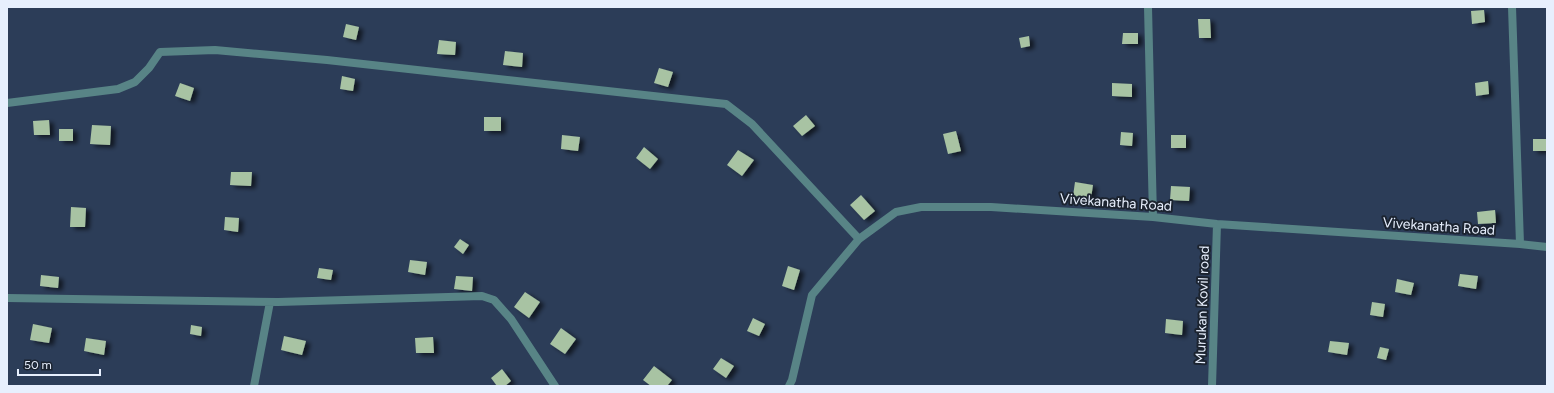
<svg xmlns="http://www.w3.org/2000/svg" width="1554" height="393" font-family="Figtree,sans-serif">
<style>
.building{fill:#a8c3a3;filter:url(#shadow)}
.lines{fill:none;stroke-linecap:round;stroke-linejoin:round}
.minor{stroke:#588486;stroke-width:8}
.labels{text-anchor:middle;stroke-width:4;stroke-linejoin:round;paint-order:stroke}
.street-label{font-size:14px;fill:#e7effd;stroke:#1c2430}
</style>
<defs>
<filter id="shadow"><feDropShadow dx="4.5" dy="2.5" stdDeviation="2" flood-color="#0009"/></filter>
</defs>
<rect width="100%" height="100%" fill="#2c3d58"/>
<path class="building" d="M1484,10L1485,22L1472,24L1471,11Z
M1198,19H1210L1211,38H1199Z
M346,24L359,27L356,40L343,37Z
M1123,33H1138V44H1122Z
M1029,36L1030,46L1021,48L1019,38Z
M439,40L456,42L455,55L437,54Z
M505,51L523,53L522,67L503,65Z
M659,68L673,72L668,87L654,83Z
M342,76L355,79L353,91L340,89Z
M1488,81L1489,94L1476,96L1475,83Z
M180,83L194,88L190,101L175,96Z
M1112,83L1132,84V97L1112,96Z
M806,115L815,126L802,136L793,126Z
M484,117H501V131H484Z
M49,120L50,135H34L33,121Z
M92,125L111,126L110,145L90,144Z
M59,129H73V141H59Z
M956,131L961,151L948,154L943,134Z
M1121,132L1133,133L1132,146L1120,145Z
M562,135L580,137L578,151L561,149Z
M1171,135H1186V148H1171Z
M1533,139H1546V151H1533Z
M644,147L658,159L650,169L636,158Z
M738,150L754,160L742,176L727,165Z
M231,172H252L251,186L230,185Z
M1075,182L1093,185L1091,198L1073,196Z
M1171,186L1190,187L1189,201L1170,200Z
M861,195L875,211L864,220L850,205Z
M71,207L86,208L85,227H70Z
M1495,210L1496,223L1478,224L1477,212Z
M225,217L239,218L238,232L224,230Z
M460,239L469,245L463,254L454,247Z
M410,260L427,262L425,275L408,272Z
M788,266L800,270L794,290L782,286Z
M319,268L333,270L331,280L317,278Z
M1460,274L1478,276L1476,289L1458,286Z
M41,275L59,277L58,288L40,286Z
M456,276L473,277L472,291L454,289Z
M1397,279L1414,283L1411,295L1395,292Z
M525,292L540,302L529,318L514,307Z
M1372,302L1385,304L1383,317L1370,315Z
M753,318L765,324L759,336L747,331Z
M1166,319L1183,321L1182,335L1165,333Z
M33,324L52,328L49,343L30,340Z
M191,325L202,327L201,336L190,334Z
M561,328L576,339L565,354L550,344Z
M284,336L306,341L302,355L281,350Z
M433,337L434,353H416L415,338Z
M86,338L106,341L104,355L84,351Z
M1330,341L1349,343L1347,355L1328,352Z
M1380,347L1389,349L1386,360L1377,358Z
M721,358L734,366L726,378L713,369Z
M654,366L672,380L667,386H651L643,380Z
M502,369L511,381L505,386H497L491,378Z"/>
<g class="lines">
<path class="minor" d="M1148,7L1153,217
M1512,7L1520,244
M7,103L118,89L135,82L149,68L160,52L215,50L327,60L726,104L752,124L859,239
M7,298L278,302L482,296L494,300L511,319L555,386
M254,386L270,302
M789,386L792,380L812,295L859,239L896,212L921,207H991L1153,217L1217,224L1520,244L1547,247
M1212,386L1217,224"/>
</g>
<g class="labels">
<g class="street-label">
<text transform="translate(1116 202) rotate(4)" y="5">Vivekanatha Road</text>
<text transform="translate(1439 226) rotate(4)" y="5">Vivekanatha Road</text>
<text transform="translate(1202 305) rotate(-88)" y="5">Murukan Kovil road</text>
</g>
</g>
<rect width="1554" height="393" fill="none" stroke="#e7effd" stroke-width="16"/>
<path d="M18 369v6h82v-6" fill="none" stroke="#e7effd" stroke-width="2"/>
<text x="24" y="369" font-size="12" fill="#e7effd" stroke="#1c2430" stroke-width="3" paint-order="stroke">50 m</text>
</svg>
